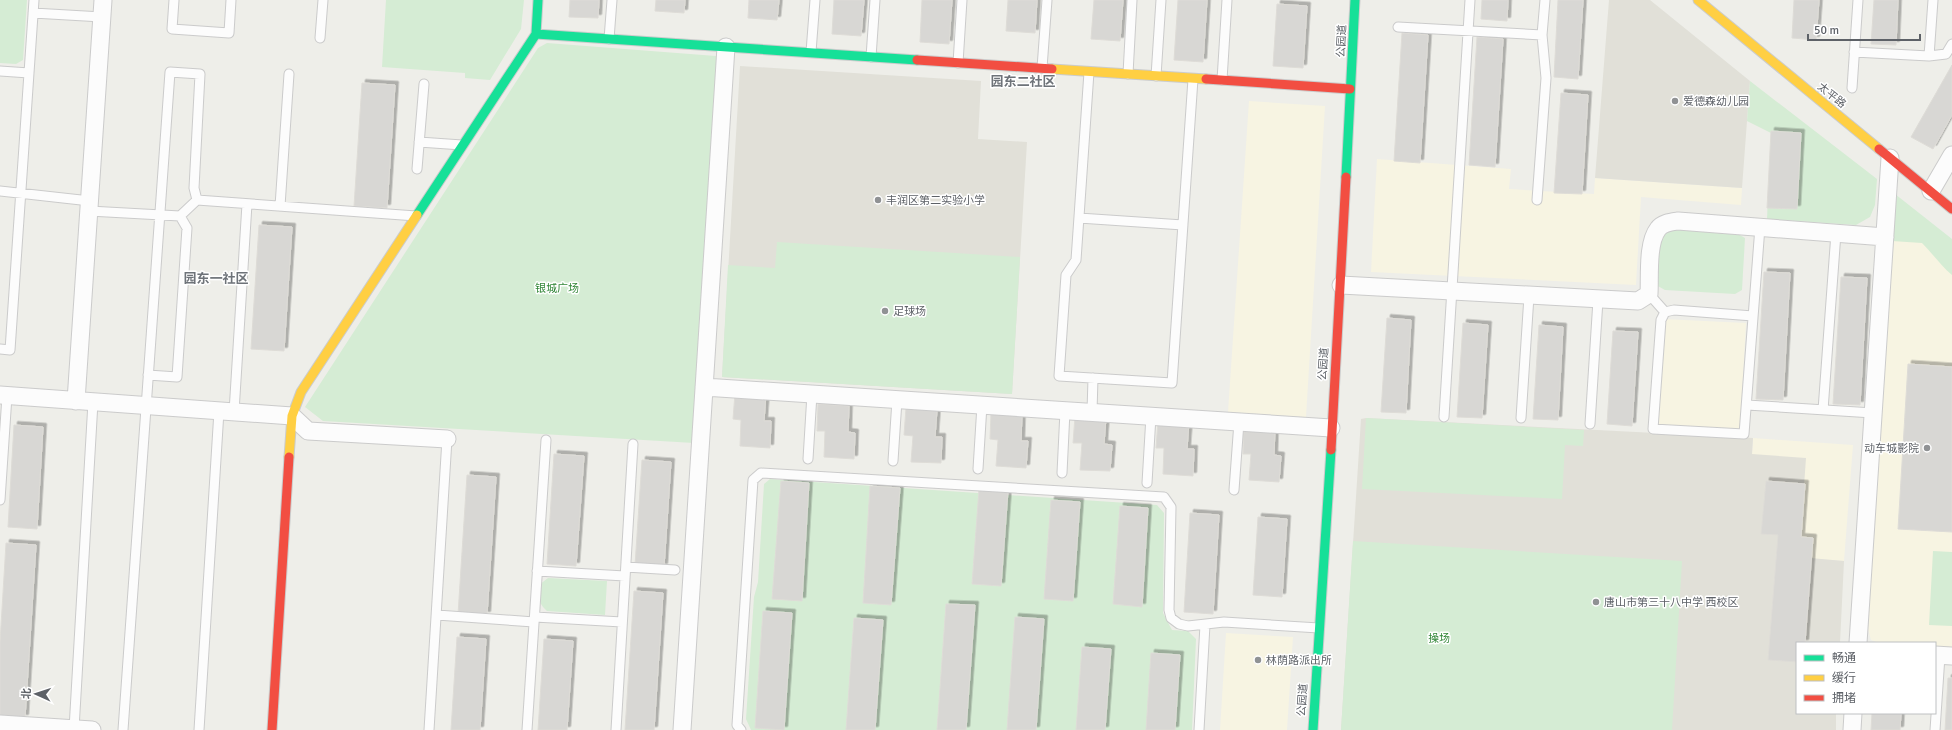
<svg xmlns="http://www.w3.org/2000/svg" width="1952" height="730" font-family="Signika,'Noto Sans SC',sans-serif">
<style>
.commercial{fill:#f7f4e2}
.education{fill:#e1e0d8}
.green{fill:#d5ecd4}
.building{fill:#d8d7d4;stroke:#dedcd7;filter:url(#shadow)}
.lines{fill:none;stroke-linecap:round;stroke-linejoin:round}
.lane-casing{stroke:#cbcbcb;stroke-width:11}
.street-casing{stroke:#cbcbcb;stroke-width:19}
.fast-casing{stroke:#cbcccc;stroke-width:11}
.slow-casing{stroke:#cbcccc;stroke-width:11}
.jam-casing{stroke:#cbcccc;stroke-width:11}
.lane{stroke:#fcfcfc;stroke-width:9}
.street{stroke:#fcfcfc;stroke-width:17}
.fast{stroke:#16e098;stroke-width:9}
.slow{stroke:#ffcf43;stroke-width:9}
.jam{stroke:#f24e42;stroke-width:9}
.poi-dot{fill:#909294;stroke:#fff;stroke-width:1.5}
.labels{text-anchor:middle;stroke-width:3;stroke-linejoin:round;paint-order:stroke}
.street-label{font-size:11px;fill:#5d6167;stroke:#fff}
.poi-label{font-size:11px;fill:#5d6167;stroke:#fff;text-anchor:start}
.park-label{font-size:11px;fill:#2f8535;stroke:#fff}
.quarter-label{font-size:13px;font-weight:bold;fill:#6e7379;stroke:#fff}
</style>
<defs>
<filter id="shadow"><feDropShadow dx="3.5" dy="-3.5" stdDeviation="0" flood-color="#0004"/></filter>
</defs>
<rect width="100%" height="100%" fill="#eeeee9"/>
<path class="commercial" d="M1249,101L1325,106L1306,417L1228,412Z
M1377,159L1511,169L1509,189L1594,194L1595,178L1742,188L1741,205L1641,197L1636,285L1371,272Z
M1952,239V650L1935,649V643H1879L1871,640L1868,629L1892,241Z
M1663,319L1746,323L1740,430L1672,428L1657,424Z
M1753,438L1853,445L1844,561L1799,558L1752,454Z
M1226,633L1293,637L1287,730H1220Z"/>
<path class="education" d="M1609,0H1650L1750,81L1742,188L1595,178Z
M740,66L981,81L978,139L1027,142L1012,394L722,377Z
M1366,418L1753,438L1752,454L1806,458L1799,557L1844,561L1840,643H1797V713H1836V730H1341L1361,419Z"/>
<path class="green" d="M0,0H27L23,60L16,64L0,63Z
M386,0H524L521,29L490,80L465,78V73L382,67Z
M547,43L716,56L719,63L694,443L323,421L305,407L538,48Z
M1750,81L1877,179L1875,205L1870,217L1856,225L1767,219L1771,133L1747,121Z
M1895,194L1952,239V275C1941,266 1933,254 1922,243L1892,241Z
M1670,228L1738,234L1745,238L1742,290L1735,294L1665,290L1656,285L1659,238Z
M777,242L1020,257L1012,394L722,377L728,265L775,268Z
M1366,418L1584,430L1583,446L1565,445L1562,499L1362,489Z
M770,479L1157,505L1164,513L1163,613L1172,630L1188,631L1196,639L1192,730H751L746,719L754,597L758,582L764,484Z
M1353,541L1682,561L1672,730H1341Z
M1933,551L1952,552V626L1929,625Z
M548,578L607,581L605,615L547,611C538,603 538,597 539,585Z"/>
<path class="building" d="M570,0H599L598,18L569,17Z
M656,0H685L684,13L655,11Z
M749,0H779L777,20L748,18Z
M834,0H864L861,36L832,34Z
M922,0H952L949,44L920,42Z
M1008,0H1037L1035,33L1006,31Z
M1094,0H1123L1120,41L1091,39Z
M1178,0H1207L1203,62L1174,60Z
M1482,0H1508L1507,21L1481,19Z
M1558,0H1583L1578,79L1554,77Z
M1794,0H1819L1816,40L1792,38Z
M1874,0H1898L1896,45L1871,44Z
M1277,4L1307,6L1303,68L1273,66Z
M1402,33L1428,35L1420,163L1394,161Z
M1477,37L1503,39L1495,167L1469,165Z
M1952,65V115L1933,149L1911,137Z
M362,83L395,85L387,208L354,206Z
M1561,93L1588,95L1582,194L1554,193Z
M1771,131L1801,133L1797,209L1767,208Z
M259,225L292,227L284,351L251,349Z
M1764,272L1790,273L1783,400L1756,399Z
M1841,277L1867,278L1860,405L1833,404Z
M1387,318L1411,320L1406,413L1381,412Z
M1463,323L1488,325L1482,418L1457,417Z
M1539,325L1563,327L1558,420L1533,419Z
M1613,331L1638,332L1632,426L1607,424Z
M1908,364L1952,367V532L1898,529Z
M735,393L766,394L764,421H771L770,448L740,446L741,420L733,419Z
M818,404L849,406L848,432L855,433L854,459L824,457L825,431H817Z
M906,408L937,410L935,437H942L941,463L911,462L913,436L904,435Z
M991,412L1022,414L1021,441H1028L1026,468L996,466L998,440L990,439Z
M1075,416L1106,418L1104,444L1112,445L1110,471L1080,470L1082,443H1073Z
M1158,421L1189,422L1187,449H1194L1193,476L1163,474L1164,448H1156Z
M14,425L43,427L37,529L8,527Z
M1244,427L1275,429L1274,455L1281,456L1279,482L1249,480L1251,454H1243Z
M554,454L584,456L576,566L547,564Z
M642,460L671,462L664,567L635,565Z
M467,475L496,477L487,615L458,614Z
M781,481L809,483L802,601L772,599Z
M1766,481L1805,484L1801,537L1813,538L1805,643H1797V662L1768,660L1778,535L1761,534Z
M870,486L900,488L891,605L863,603Z
M979,489L1008,491L1001,586L972,584Z
M1051,500L1080,502L1073,601L1044,599Z
M1120,506L1148,508L1142,607L1113,604Z
M1190,513L1219,515L1213,614L1184,612Z
M1258,517L1287,519L1282,597L1253,595Z
M6,543L36,545L25,718L0,717V642Z
M634,591L663,593L654,730H625Z
M946,604L975,605L966,730H937Z
M763,611L792,613L784,730L755,728Z
M1015,617L1044,619L1036,730H1007Z
M854,618L883,620L875,730H846Z
M457,637L486,639L480,730H451Z
M544,639L573,641L567,730H538Z
M1082,647L1111,649L1105,730H1076Z
M1151,653L1180,655L1175,730H1146Z
M1948,678H1952V730H1945Z
M1872,713H1901L1900,730H1871Z"/>
<g class="lines">
<g class="lane-casing">
<path id="lane" d="M174,0L172,29L229,33L231,0
M33,13L102,17
M1398,27L1542,35
M320,38L323,0
M609,39L612,0
M811,52L815,0
M1854,52L1929,56L1933,0
M1929,56L1946,54L1952,44
M871,57L875,0
M958,63L962,0
M1042,68L1047,0
M0,71L29,73
M1089,72L1076,260L1066,275L1059,376L1172,383L1193,79
M1128,74L1132,0
M1156,76L1161,0
M1222,80L1227,0
M1852,88L1858,0
M419,142L462,145
M417,169L424,84
M0,191L90,201
M1537,200L1546,78L1542,35L1545,0
M280,206L289,74
M89,211L180,216L197,200L416,216
M1079,218L1183,225
M1649,294L1665,312L1661,320L1653,429L1744,434L1760,227
M1665,312L1674,310L1753,316
M0,349L10,350L34,0
M148,375L177,377L187,228L180,216
M1747,405L1873,413
M1823,410L1836,233
M234,412L247,204
M1092,412L1093,378
M1444,417L1470,0
M1521,418L1529,296
M1590,424L1598,300
M808,459L812,394
M893,461L897,400
M978,469L982,405
M1062,473L1065,411
M1147,483L1151,416
M1234,490L1239,422
M0,500L7,396
M626,567L675,570
M537,571L625,576
M437,615L534,622
M535,617L622,622
M74,729L93,402
M123,730L170,72L200,74L194,188L197,200
M199,730L219,411
M429,730L447,439
M527,730L546,440
M616,730L633,444
M741,730L737,725L753,480L761,473L1164,497L1171,507L1169,610L1171,618L1179,624L1188,626L1224,622L1319,628
M1199,730L1205,625
M1935,730L1940,656"/>
</g>
<g class="street-casing">
<path id="street" d="M1931,191L1952,155
M1341,285L1638,301L1649,294C1650,276 1647,243 1658,229C1662,223 1671,222 1678,221L1885,237
M704,387L1331,428
M0,395L292,416L308,431L447,439
M76,401L103,0
M1858,643L1890,158
M1935,655L1952,656
M0,724L92,730
M682,730L726,47
M1852,730L1853,713"/>
</g>
<g class="fast-casing">
<path id="fast" d="M536,34L917,60
M1346,177L1355,0
M417,215L536,34L538,0
M1313,730L1331,450"/>
</g>
<g class="slow-casing">
<path id="slow" d="M1698,0L1879,149
M1052,69L1206,79
M289,457L292,416L301,392L417,215"/>
</g>
<g class="jam-casing">
<path id="jam" d="M917,60L1052,69
M1206,79L1350,89
M1879,149L1952,209
M1331,450L1346,177
M272,730L289,457"/>
</g>
<use href="#lane" class="lane"/>
<use href="#street" class="street"/>
<use href="#fast" class="fast"/>
<use href="#slow" class="slow"/>
<use href="#jam" class="jam"/>
</g>
<g class="poi-dot">
<circle cx="1675" cy="101" r="4"/>
<circle cx="878" cy="200" r="4"/>
<circle cx="885" cy="311" r="4"/>
<circle cx="1927" cy="448" r="4"/>
<circle cx="1596" cy="602" r="4"/>
<circle cx="1258" cy="660" r="4"/>
</g>
<g class="labels">
<g class="street-label">
<text transform="translate(1341 41) rotate(-87)" y="4">公园道</text>
<text transform="translate(1832 95) rotate(39)" y="4">太平路</text>
<text transform="translate(1323 364) rotate(-86)" y="4">公园道</text>
<text transform="translate(1302 700) rotate(-86)" y="4">公园道</text>
</g>
<g class="poi-label">
<text x="1683" y="105">爱德森幼儿园</text>
<text x="886" y="204">丰润区第二实验小学</text>
<text x="893" y="315">足球场</text>
<text x="1919" y="452" text-anchor="end">动车城影院</text>
<text x="1604" y="606">唐山市第三十八中学 西校区</text>
<text x="1266" y="664">林荫路派出所</text>
</g>
<g class="park-label">
<text x="557" y="292">银城广场</text>
<text x="1439" y="642">操场</text>
</g>
<g class="quarter-label">
<text x="1023" y="86">园东二社区</text>
<text x="216" y="283">园东一社区</text>
</g>
</g>
<rect x="1796" y="642" width="140" height="72" fill="#ffffff" stroke="#bec0c2"/>
<rect x="1804" y="655" width="20" height="6" fill="#16e098" stroke="#bec0c2"/>
<text x="1832" y="662" font-size="12" fill="#5d6167">畅通</text>
<rect x="1804" y="675" width="20" height="6" fill="#ffcf43" stroke="#bec0c2"/>
<text x="1832" y="682" font-size="12" fill="#5d6167">缓行</text>
<rect x="1804" y="695" width="20" height="6" fill="#f24e42" stroke="#bec0c2"/>
<text x="1832" y="702" font-size="12" fill="#5d6167">拥堵</text>
<g transform="translate(36 694) rotate(273)" stroke="#ffffff" stroke-width="3" paint-order="stroke">
<path d="M0-3L7 15L0 10L-7 15Z" fill="#5d6167"/>
<text y="-6" font-size="11" font-weight="bold" text-anchor="middle" fill="#5d6167">北</text>
</g>
<path d="M1808 34v6h112v-6" fill="none" stroke="#5d6167" stroke-width="2"/>
<text x="1814" y="34" font-size="12" fill="#5d6167" stroke="#ffffff" stroke-width="3" paint-order="stroke">50 m</text>
</svg>
